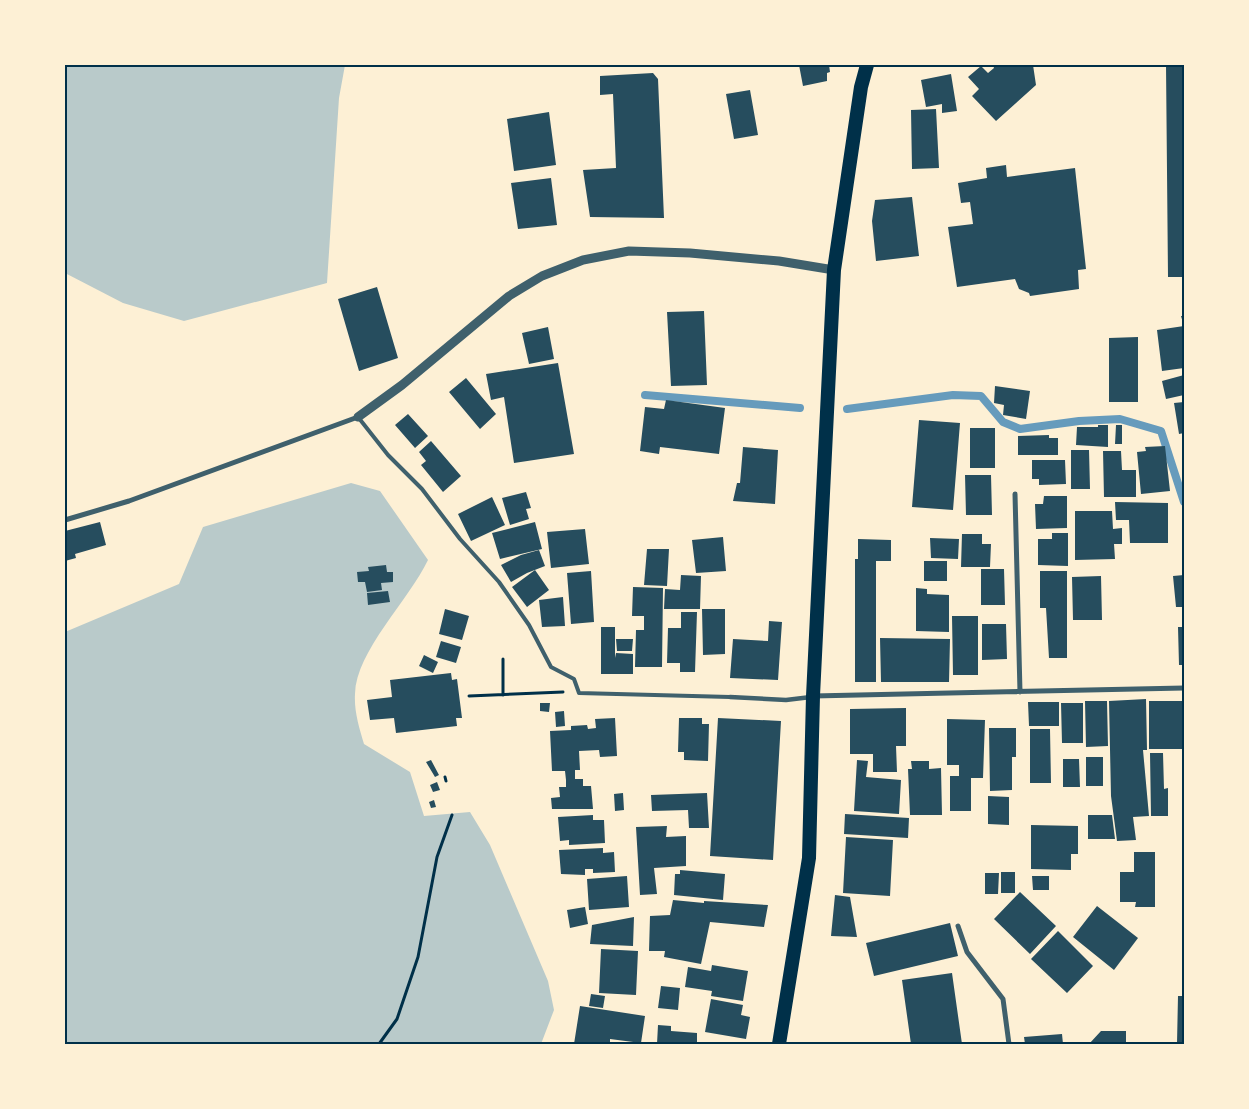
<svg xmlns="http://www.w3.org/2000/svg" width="1249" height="1109" font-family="Overpass,sans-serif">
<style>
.green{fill:#b9caca}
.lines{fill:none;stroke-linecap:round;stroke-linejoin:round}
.stream{stroke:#669bbc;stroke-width:8}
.building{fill:#264d5e}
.path{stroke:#003049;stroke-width:3}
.service{stroke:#3f606c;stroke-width:4}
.pedestrian{stroke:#3f606c;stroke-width:4.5}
.minor{stroke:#3f606c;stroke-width:5}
.tertiary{stroke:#3f606c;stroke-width:9}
.trunk{stroke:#003049;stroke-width:14}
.neatline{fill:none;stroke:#003049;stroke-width:2}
</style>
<rect width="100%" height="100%" fill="#fdf0d5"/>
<path class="green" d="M65,65H345L339,98L327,283L184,321L123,303L65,273Z
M351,483L380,491L428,560C409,600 356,651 355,694C354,711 359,727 364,744L410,772L424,816L470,812L490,845L548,981L554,1010L541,1044H65V632L179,584L203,527Z"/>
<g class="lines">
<path class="stream" d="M645,395L800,408
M847,409L953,395L981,396L1003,422L1020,429L1079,421L1120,419L1161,431L1184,502"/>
</g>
<path class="building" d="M799,65H829L830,72L827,73V81L803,86Z
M993,65H1033L1036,85L996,121L972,96L979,89L968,77L981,66L988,73L994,68Z
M1166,65H1184V277H1168Z
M653,73L658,79L664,218L590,217L583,170L616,168L613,94L600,95V76Z
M951,74L957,111L942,113V104L926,107L921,80Z
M750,90L758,135L734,139L726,94Z
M936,109L939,168L912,169L911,110Z
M549,112L556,165L514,171L507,119Z
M1006,165L1007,177L1075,168L1086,269L1078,270L1079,289L1030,296L1029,293L1019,289L1015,279L957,287L948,227L973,224L970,202L961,203L958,183L987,178L986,168Z
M551,178L557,225L518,229L511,183Z
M912,197L919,256L876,261L872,221L875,200Z
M377,287L398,358L359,371L338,299Z
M704,311L707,385L671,386L667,312Z
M1181,316H1184V368L1162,371L1157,330L1184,326Z
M548,327L554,359L529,364L522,333Z
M1138,337V402H1109V338Z
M558,363L574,454L514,463L504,397L491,400L486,374Z
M1184,375V395L1166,399L1162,381Z
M466,378L496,414L480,429L449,392Z
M995,386L1030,391L1026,419L1003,415L1004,405L994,403Z
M666,400L725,408L719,454L660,447L659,454L640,451L645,407L664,409Z
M1184,402V433L1179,434L1174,403Z
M408,414L428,436L415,448L395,425Z
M919,420L960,423L953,510L912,507Z
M1098,425H1108V447L1076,445L1077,427H1098Z
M1116,425H1122V444H1115Z
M970,428H995V468H970Z
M1049,435V438H1058V455H1018V436Z
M431,441L461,476L443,492L421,465L426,461L419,452Z
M1165,446L1170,491L1141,494L1137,452L1146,451L1145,447Z
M743,447L778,450L775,504L733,501L737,483H740Z
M1071,450H1089L1090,489H1071Z
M1103,451H1121L1122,470H1136V497H1104Z
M1032,460H1065L1066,484L1039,485V479H1032Z
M965,475H991L992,515H966Z
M526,492L531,508L526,509L529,519L510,525L502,498Z
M1044,496H1067V528L1036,529L1035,504H1043Z
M492,497L505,525L471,541L458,514Z
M1115,502L1168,503V543H1130L1129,520H1116Z
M1075,511H1112L1113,529L1122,528V544H1114L1115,559L1075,560Z
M100,522L106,545L75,554L76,558L65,561V531Z
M535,522L542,549L500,559L492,533Z
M585,529L589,564L551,568L547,532Z
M1052,533H1068V566L1038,565V539H1052Z
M962,534H982V544H991L990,567H961Z
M723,537L726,571L696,573L692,540Z
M930,538L959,539L958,559L931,558Z
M858,539L891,540V561H876V682H855V559H858Z
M647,549H669L667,586L644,585Z
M539,550L545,566L527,573L511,582L501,565L521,555Z
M924,561H947V581H924Z
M386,565L387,572H393V582L381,583L382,590L367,592L365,582H358L357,572L369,571L368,567Z
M981,569H1004L1005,605H981Z
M535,570L549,590L527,607L512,587Z
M591,571L594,622L571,624L567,573Z
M1040,571H1067V658H1049L1046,608H1040Z
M681,575L701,576L700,609H664L665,589L680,590Z
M1184,575V607H1176L1173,576Z
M1101,576L1102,620H1073L1072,577Z
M633,587L663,588L662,667H635L636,630H644V616H632Z
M916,588L927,589V594L949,595V632L916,631Z
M388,591L390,602L368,605L367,593Z
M563,597L565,626L542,627L539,600Z
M445,609L469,616L462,640L439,634Z
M702,609H725V654L703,655Z
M681,612H697L695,672H680V663H667L668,628H681Z
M952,616H978V675H953Z
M769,621L782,622L778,680L730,678L733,639L768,641Z
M982,624H1006L1007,659L982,660Z
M601,627H615V658L616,653L633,654V674H601Z
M1178,627H1184V665H1179Z
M880,638L950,639L949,682H881Z
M616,639H633L632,651H617Z
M441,641L461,647L456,663L436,657Z
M424,655L438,662L433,673L419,666Z
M451,673L452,680L457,679L462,718H456L457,726L396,733L394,718L370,720L367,700L392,697L390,680Z
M1146,699L1147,750H1143L1149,816L1133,817L1136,840L1117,841L1111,796L1109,701Z
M1085,701H1107L1108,746L1086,747Z
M1149,701H1184V749H1149Z
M1028,702H1059V726H1029Z
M540,703H550L549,712L540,711Z
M1061,703H1083V743H1062Z
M906,708V746H896L897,772H873V754H850V709Z
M564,711L565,726L556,727L555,712Z
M615,718L617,756L600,757L599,750L579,751L580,770H575V779H583V786H591L593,809H552L551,798L560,797L559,787H566V780L565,771H552L550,731L571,730V726L587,725L588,729L596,728L595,719Z
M679,718H702V724H709L708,761L684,760V752H678Z
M718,718L781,721L773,860L710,856Z
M947,719L985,720L983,778H971V811H950V776H959V765H947Z
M989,728H1016V757H1012V790L990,791Z
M1030,729H1050L1051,783H1030Z
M1150,753H1163L1164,789L1168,788V816H1151Z
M1086,757H1103V786H1086Z
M1063,759H1079L1080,787H1063Z
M431,760L439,775L435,777L426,762Z
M857,760L868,761L866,777L901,780L899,814L854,811Z
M911,761H929V769L941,768L942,815H910L908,769H912Z
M437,782L440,790L433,792L430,785Z
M623,793L624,810L615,811L614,794Z
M707,793L709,828H689L688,810L652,811L651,795Z
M988,796L1009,797V825L988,824Z
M434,800L436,807L431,808L429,802Z
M845,814L909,818L908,838L844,834Z
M593,815V820H604L605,843L569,845V840L560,841L558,817Z
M1088,815H1112L1115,839H1088Z
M1031,825L1078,826V854H1071V870L1031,869Z
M667,826L666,837L686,836V866L654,868L657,894L640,895L636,827Z
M846,837L893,840L890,896L843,893Z
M603,848V853L614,852L615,872L593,873V869H585V875L561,874L559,850Z
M1134,852H1155V907H1135L1136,902H1120V872H1134Z
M680,870L725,874L723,900L674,895L675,874H680Z
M1001,872H1015V893H1001Z
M985,873H999L998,894H985Z
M627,876L629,907L589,910L587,879Z
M1032,876H1049V890H1033Z
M1020,892L1056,926L1030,954L994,919Z
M835,895L850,897L857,937L831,936Z
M673,900L704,903V901L768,905L764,927L710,922L701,964L664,957L665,951H649L650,916L670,915Z
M1097,906L1138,938L1114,970L1073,937Z
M585,907L588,924L570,928L567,910Z
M634,917L633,946L590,944L592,925Z
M950,923L958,956L874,976L866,943Z
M1058,931L1093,966L1067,993L1031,959Z
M601,949L638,951L636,995L599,993Z
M712,965L748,971L743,1001L711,996L712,991L685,987L688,967L711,971Z
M952,973L962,1044H911L902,980Z
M661,986L680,988L678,1010L658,1008Z
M591,994L605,996L603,1008L589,1006Z
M1178,996H1184V1044H1177Z
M711,999L743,1005L741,1015L750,1017L746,1039L705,1032Z
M580,1006L645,1016L641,1043L610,1039V1044H574Z
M658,1025L671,1026V1031L697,1033V1044H657Z
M1101,1031H1126V1044H1089Z
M1062,1034L1063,1044H1025L1024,1037Z"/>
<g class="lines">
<path class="path" d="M503,695V659
M469,696L563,692
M445,777L446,781
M379,1044L397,1019L418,957L437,857L452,815"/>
<path class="service" d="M358,417L388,455L422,489L460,539L499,582L529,625L551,667L574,679L579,693L730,697"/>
<path class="pedestrian" d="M730,697L786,700L811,697"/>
<path class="minor" d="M1015,494L1020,692
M65,520L129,501L358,417
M813,696L1184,688
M958,926L967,952L1003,999L1009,1044"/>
<path class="tertiary" d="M358,417L402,385L509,296L542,276L583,260L629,251L690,253L779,261L834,270"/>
<path class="trunk" d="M779,1044L809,858L813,696L834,270L861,87L867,65"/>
</g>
<rect width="1249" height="1109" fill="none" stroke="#fdf0d5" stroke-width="132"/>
<rect x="66" y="66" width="1117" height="977" class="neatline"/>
</svg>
